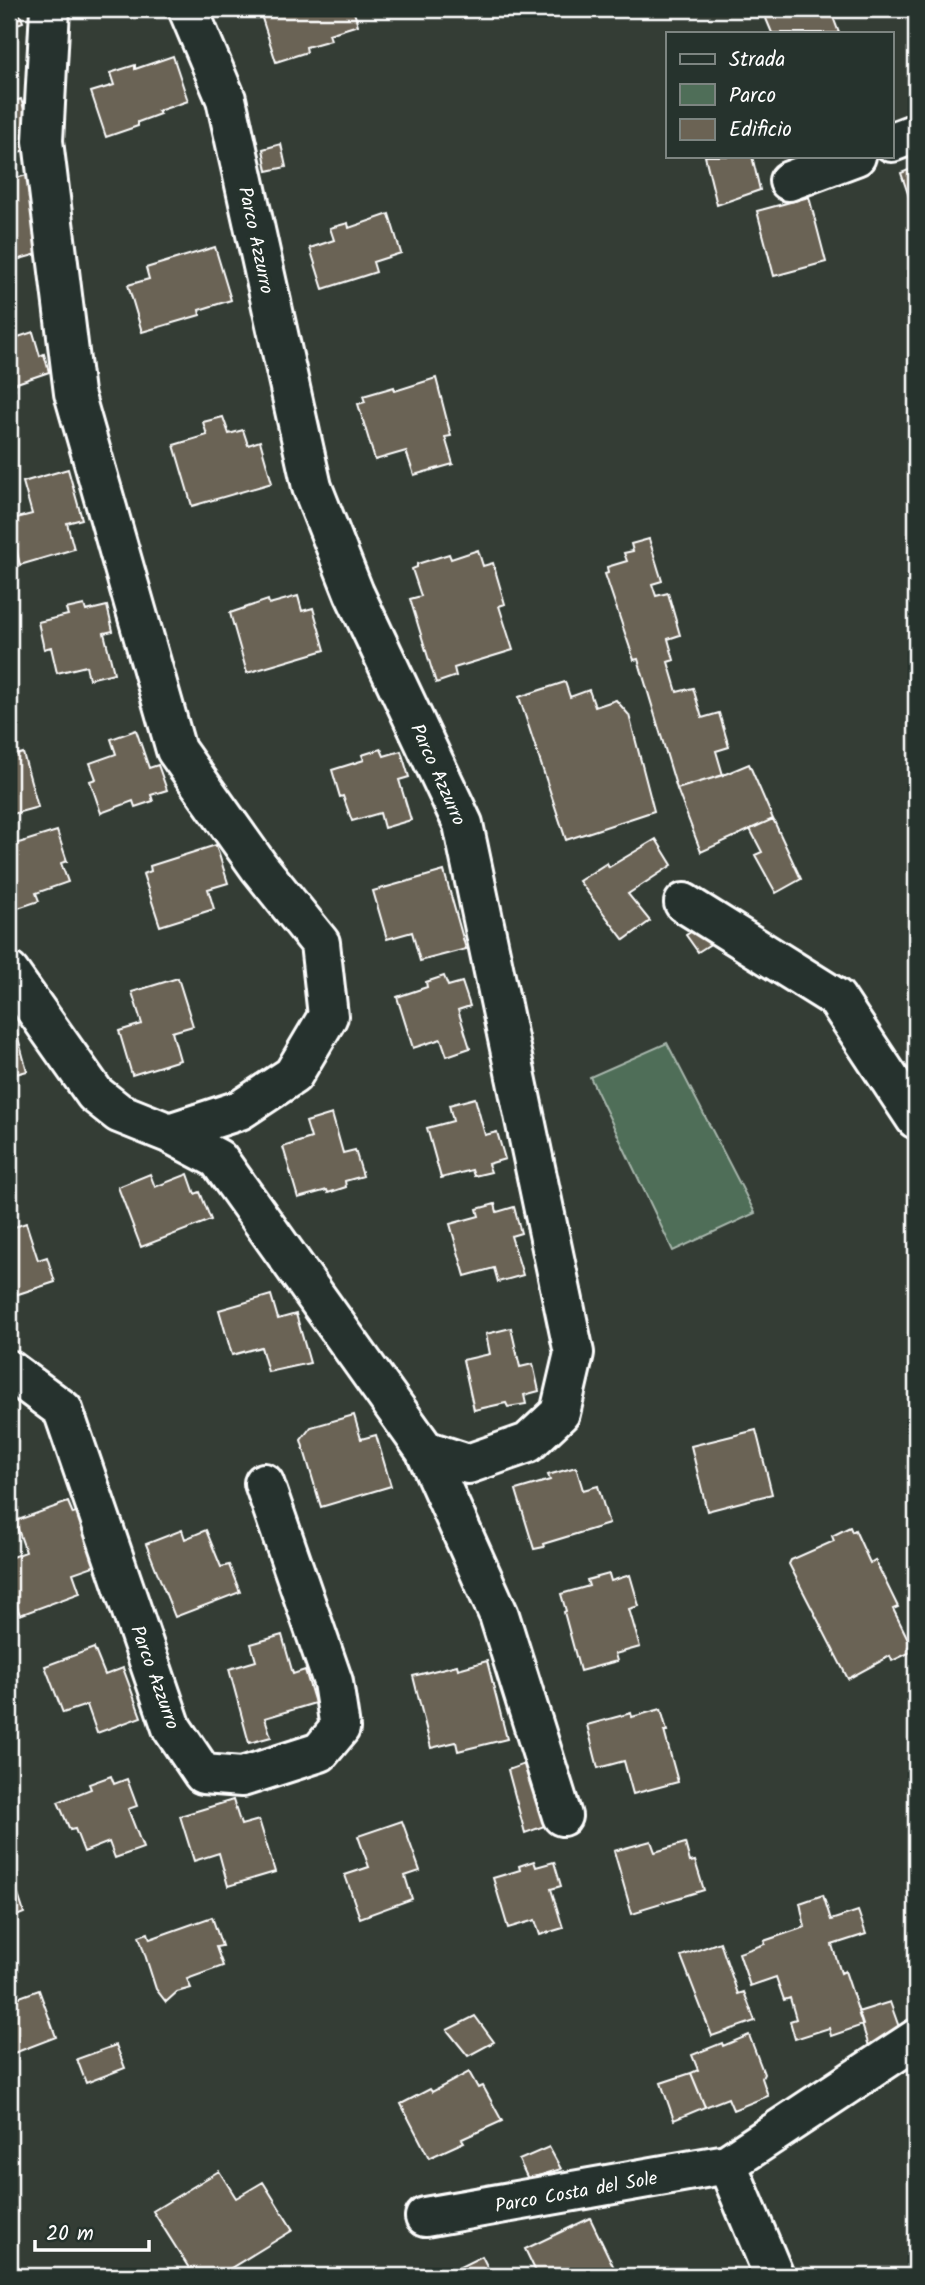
<svg xmlns="http://www.w3.org/2000/svg" width="925" height="2285" font-family="Kalam,sans-serif">
<style>
.green{fill:#4f6e58;stroke:#a7b6ac;stroke-width:2}
.building{fill:#6b6354;stroke:#fff;stroke-width:2}
.lines{fill:none;stroke-linecap:round;stroke-linejoin:round}
.minor-casing{stroke:#fff;stroke-width:44}
.minor{stroke:#26332d;stroke-width:38}
.labels{text-anchor:middle;stroke-width:7;stroke-linejoin:round;paint-order:stroke}
.street-label{font-size:19px;fill:#fff;stroke:#26332d}
</style>
<rect width="100%" height="100%" fill="#343d35"/>
<filter id="ink" filterUnits="userSpaceOnUse"><feTurbulence type="fractalNoise" baseFrequency=".0143" numOctaves="2"/><feDisplacementMap in="SourceGraphic" scale="14" xChannelSelector="R" yChannelSelector="G"/><feConvolveMatrix kernelMatrix="1 2 1 2 8 2 1 2 1" color-interpolation-filters="sRGB"/></filter>
<g filter="url(#ink)">
<path class="green" d="M667,1043L755,1213L673,1251L590,1077Z"/>
<path class="building" d="M9,9H18L23,22L9,27Z
M281,9H353L358,25L329,34L331,40L306,47L307,52L276,62L261,15Z
M762,9H830L839,33H772Z
M173,56L188,101L158,111L160,114L138,122V126L106,137L91,92L114,85L110,73L135,65V69Z
M21,99L35,147L9,155V103Z
M281,144L286,167L267,171L263,149Z
M705,156H752L760,190L717,205Z
M916,167V217L901,173Z
M34,173L48,222L34,226L41,253L9,262V180Z
M809,197L826,262L774,276L757,211Z
M389,214L401,253L373,262L376,272L323,289L310,248L334,240L330,228L348,223L349,228Z
M215,247L231,300L199,310L200,315L142,332L128,285L149,279L146,268Z
M33,332L40,356L44,354L49,372L14,384L15,389L9,391V340Z
M436,378L451,436L445,437L453,464L414,475L406,451L375,460L358,404L365,402L363,396L394,387L395,391Z
M223,417L229,434L243,430L248,445L260,441L272,483L192,506L174,445L207,435L203,422Z
M68,469L82,519L67,523L74,549L20,565L9,520L32,514L23,482Z
M649,539L662,581L652,584L656,596L668,593L680,635L668,639L674,660L668,662L677,692L693,688L702,718L719,713L729,747L716,751L723,775L677,789L638,659L634,660L605,574L608,573L607,567L627,561L624,553L633,551L631,544Z
M478,550L483,566L493,563L505,604L499,606L513,650L454,668L456,676L436,683L410,599L421,596L412,569L417,567V564L449,554L451,559Z
M298,596L302,611L313,608L325,650L247,673L230,613L268,600L269,604Z
M84,605L86,611L107,606L113,631L104,633L114,673L89,679L86,666L57,673L51,647L44,649L38,622L68,615L66,609Z
M565,682L570,697L589,690L595,707L616,700L629,715L654,811L566,840L519,697Z
M136,730L149,768L158,765L167,790L151,795L153,801L135,807L133,801L101,813L90,781L96,779L90,763L116,754L111,739Z
M381,749L384,756L401,751L409,777L399,780L411,820L384,828L380,813L352,821L343,796L340,797L332,770L364,760L362,755Z
M23,753L38,807L9,815V757Z
M749,764L773,819L701,852L677,789L723,775Z
M773,819L801,879L776,893L755,855L762,852L750,829Z
M57,831L67,861L61,863L68,882L36,893L39,901L9,911V846Z
M656,839L672,865L628,894L650,921L624,940L579,881L607,863L609,867Z
M216,845L228,883L208,889L214,909L160,926L143,874L151,871L150,866Z
M444,871L466,949L420,961L412,932L387,939L373,891Z
M704,924L723,936L698,952L686,935Z
M444,976L448,986L462,982L470,1006L458,1010L470,1048L447,1056L441,1039L413,1048L397,997L427,987L426,982Z
M178,978L193,1026L172,1032L180,1060L132,1075L119,1031L142,1024L132,992Z
M13,1019L27,1071L9,1076V1020Z
M475,1098L485,1135L497,1132L505,1159L488,1164L491,1172L474,1176L472,1170L441,1178L427,1128L453,1121L449,1105Z
M332,1114L343,1153L355,1150L363,1176L345,1181L346,1187L328,1193L327,1190L298,1198L283,1147L311,1138L306,1122Z
M150,1174L155,1187L188,1174L195,1194L200,1192L211,1220L141,1247L118,1187Z
M495,1204L497,1212L514,1207L521,1233L511,1236L523,1275L498,1282L494,1268L465,1276L450,1224L479,1216L477,1209Z
M26,1223L38,1260L47,1257L55,1282L9,1297V1229Z
M271,1295L278,1319L296,1314L310,1363L268,1372L261,1347L232,1355L219,1310Z
M511,1328L520,1367L533,1364L539,1391L524,1395L526,1404L508,1407L506,1403L474,1410L463,1360L490,1354L486,1334Z
M354,1415L361,1439L376,1435L391,1486L321,1507L301,1440L311,1427Z
M756,1430L772,1494L707,1511L691,1446Z
M576,1467L583,1490L598,1486L609,1524L543,1544L544,1547L534,1549L516,1490L550,1480L548,1475Z
M68,1502L73,1514L86,1509L105,1562L73,1573L80,1593L20,1615L9,1583V1558L26,1552L15,1521Z
M850,1527L852,1532L855,1530L870,1563L875,1560L898,1607L893,1609L911,1645L908,1647L911,1652L892,1661L890,1656L848,1679L789,1564L791,1560L834,1541L832,1536Z
M182,1530L185,1539L206,1530L221,1567L229,1565L240,1592L175,1617L146,1544Z
M609,1574L611,1581L630,1575L639,1606L629,1609L640,1647L615,1654L617,1661L580,1671L564,1612L566,1611L561,1594L589,1586L587,1580Z
M282,1635L293,1674L305,1670L315,1703L265,1718L271,1737L249,1743L229,1669L256,1661L251,1644Z
M94,1648L105,1675L123,1668L141,1717L97,1733L87,1705L63,1713L45,1666Z
M487,1661L507,1739L458,1751L456,1742L431,1748L413,1676L457,1665L458,1669Z
M661,1709L667,1731H664L678,1782L633,1794L624,1761L598,1768L587,1725L631,1713L632,1717Z
M530,1762L550,1824L525,1833L508,1770Z
M111,1776L114,1784L127,1779L137,1806L128,1809L143,1848L115,1858L109,1842L84,1852L75,1829L70,1830L58,1802L91,1789L89,1784Z
M233,1800L241,1825L259,1820L275,1872L228,1886L219,1853L194,1861L180,1816Z
M402,1821L420,1871L405,1876L412,1899L360,1918L345,1875L369,1867L358,1836Z
M651,1841L655,1852L685,1843L690,1862L695,1861L704,1890L641,1909L642,1911L632,1914L614,1851Z
M534,1861L536,1867L554,1862L561,1886L551,1889L563,1928L540,1935L535,1920L508,1928L493,1878L520,1870L519,1866Z
M12,1876L24,1913L9,1919V1877Z
M823,1895L831,1920L858,1911L866,1934L832,1945L841,1973L845,1971L863,2025L831,2036L829,2028L795,2039L790,2021L796,2019L790,1998L784,2000L776,1977L750,1986L739,1953L765,1944L764,1941L805,1927L800,1903Z
M212,1917L222,1946L216,1947L223,1966L187,1979L191,1988L177,1992L166,2002L156,1989L139,1936L148,1933L150,1939Z
M720,1942L738,1994L744,1992L755,2021L712,2036L681,1956Z
M9,1975L17,1998L39,1990L56,2037L9,2055Z
M890,2002L904,2041L874,2062L858,2012Z
M475,2016L494,2042L468,2056L447,2030Z
M749,2035L764,2074L762,2078L768,2096L733,2110L728,2098L705,2107L691,2073L698,2070L692,2055L722,2043L723,2046Z
M116,2045L125,2068L86,2083L77,2059Z
M469,2072L478,2088L483,2086L502,2121L462,2139L464,2142L429,2158L401,2104L430,2089L432,2092Z
M691,2073L705,2107L674,2120L661,2083Z
M549,2147L561,2169L528,2179L519,2160Z
M219,2171L236,2198L263,2182L293,2230L218,2276H194L153,2211Z
M590,2218L618,2276H538L525,2249Z
M482,2256L492,2276H454L452,2271Z"/>
<g class="lines">
<g class="minor-casing">
<path id="minor" d="M50,9L43,141L74,393L176,750L259,867L320,943L328,1016L293,1075L240,1110L169,1133
M892,142L916,133
M789,181L856,156
M684,903L836,998L916,1119
M9,972L95,1094L119,1113L169,1133L218,1159L425,1450L468,1464L528,1443L560,1413L574,1353L463,824L354,593L312,487L226,99L188,9
M9,1370L63,1410L172,1728L203,1774L242,1777L320,1752L340,1728L333,1682L264,1483
M425,1450L499,1615L562,1816
M727,2164L774,2276
M425,2217L727,2164L916,2039"/>
</g>
<use href="#minor" class="minor"/>
</g>
</g>
<g class="labels">
<g class="street-label">
<text transform="translate(257 240) rotate(78)" y="7">Parco Azzurro</text>
<text transform="translate(439 774) rotate(66)" y="7">Parco Azzurro</text>
<text transform="translate(156 1677) rotate(70)" y="7">Parco Azzurro</text>
<text transform="translate(576 2191) rotate(-10)" y="7">Parco Costa del Sole</text>
</g>
</g>
<rect width="925" height="2285" fill="none" stroke="#26332d" stroke-width="35"/>
<rect x="18" y="18" width="890" height="2250" fill="none" stroke="#fff" stroke-width="2.5" filter="url(#ink)"/>
<rect x="666" y="32" width="228" height="126" fill="#26332d" stroke="#7d8581" stroke-width="2"/>
<rect x="680" y="54" width="35" height="10" fill="#26332d" stroke="#7d8581" stroke-width="2"/>
<text x="729" y="66" font-size="21" fill="#ffffff">Strada</text>
<rect x="680" y="84" width="35" height="21" fill="#4f6e58" stroke="#7d8581" stroke-width="2"/>
<text x="729" y="102" font-size="21" fill="#ffffff">Parco</text>
<rect x="680" y="119" width="35" height="21" fill="#6b6354" stroke="#7d8581" stroke-width="2"/>
<text x="729" y="136" font-size="21" fill="#ffffff">Edificio</text>
<path d="M35 2240v10h114v-10" fill="none" stroke="#ffffff" stroke-width="3.5"/>
<text x="46" y="2240" font-size="21" fill="#ffffff" stroke="#26332d" stroke-width="5" paint-order="stroke">20 m</text>
</svg>
